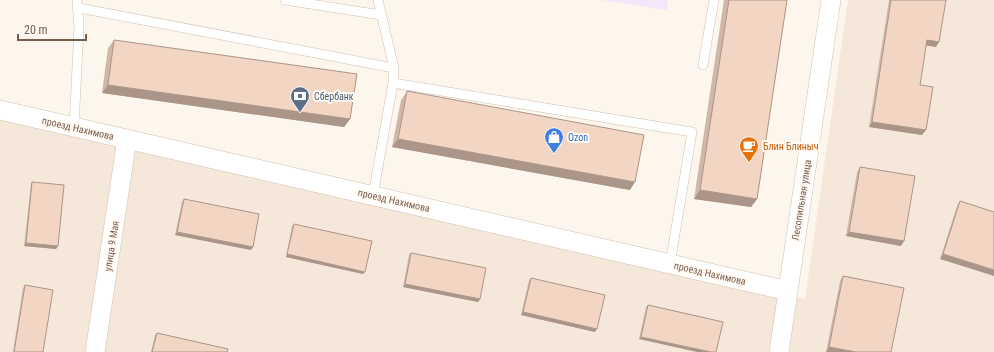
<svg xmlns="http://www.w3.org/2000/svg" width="994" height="352" font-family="'Roboto Condensed',sans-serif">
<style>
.residential{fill:#f5e8da}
.education{fill:#f3e8fa}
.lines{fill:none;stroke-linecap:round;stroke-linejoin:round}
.service-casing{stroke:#d1beb0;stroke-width:10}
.minor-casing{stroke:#d1beb0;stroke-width:20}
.service{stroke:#fff;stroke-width:9}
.minor{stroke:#fff;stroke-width:19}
.wall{fill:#d1b7a8}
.shaded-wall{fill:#aa9588}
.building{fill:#f3d5c3;stroke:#aa9588}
.labels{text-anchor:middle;stroke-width:4;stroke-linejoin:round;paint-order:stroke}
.service-label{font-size:10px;fill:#4e5e75;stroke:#fffaf3;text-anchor:start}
.street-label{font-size:10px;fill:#7a5c4d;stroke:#fffaf3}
.shop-label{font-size:10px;fill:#366cbe;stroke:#fffaf3;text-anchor:start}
.food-label{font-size:10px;fill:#c56008;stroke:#fffaf3;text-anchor:start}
</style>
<rect width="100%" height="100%" fill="#fdf6ec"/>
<path class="residential" d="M848,0H994V352H0V119L805,299Z"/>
<path class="education" d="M600,0H668L667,10Z"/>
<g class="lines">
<g class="service-casing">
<path id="service" d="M285,0L381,15
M79,8L394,68
M703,65L714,0
M393,83L692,132L670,264
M74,127L79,27L77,0
M373,195L393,83L394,68L378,0"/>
</g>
<g class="minor-casing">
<path id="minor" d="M0,110L788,291
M95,352L127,139
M779,352L831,0"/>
</g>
<use href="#service" class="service"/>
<use href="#minor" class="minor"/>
</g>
<path class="wall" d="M724,0H787L757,199L751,207L694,199Z
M889,0H946L936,47L926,45L920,85L922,135L869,127Z
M114,40L350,119L344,127L102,93L108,48Z
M407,91L630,190L392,147L401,100Z
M860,167L904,241L901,246L846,236L857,172Z
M32,182L58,246L56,249L24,246L31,184Z
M184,199L251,250L175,235L182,202Z
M960,201L994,212L940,259L957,206Z
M294,224L363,274L286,257L292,226Z
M411,253L480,299L478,302L403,287L409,255Z
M843,276L891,352H826L840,281Z
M531,278L595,332L521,315L529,280Z
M25,285L43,352H13L23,288Z
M648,305L723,322L639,339L646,307Z
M157,333L227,352H151L155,335Z"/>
<path class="shaded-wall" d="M927,40L939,42L936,47L923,45Z
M108,85L350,119L344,127L102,93Z
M872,122L926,130L922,135L869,127Z
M398,139L635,182L630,190L392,147Z
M700,190L757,199L751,207L694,199Z
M177,232L253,247L251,250L175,235Z
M849,232L904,241L901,246L846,236Z
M26,243L58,246L56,249L24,246Z
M287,254L365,272L363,274L286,257Z
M943,254L994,270V276L940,259Z
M405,284L480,299L478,302L403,287Z
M523,312L597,329L595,332L521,315Z
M641,337L711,352H697L639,339Z
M829,347L856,352H826Z"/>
<path class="building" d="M729,0H787L757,199L700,190Z
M891,0H946L939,42L927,40L920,85L933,87L926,130L872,122Z
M114,40L357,74L350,119L108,85Z
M407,91L644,135L635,182L398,139Z
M860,167L915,176L904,241L849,232Z
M32,182L64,185L58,246L26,243Z
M184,199L259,214L253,247L177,232Z
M960,201L994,212V270L943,254Z
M294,224L372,241L365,272L287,254Z
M411,253L486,268L480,299L405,284Z
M843,276L904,288L891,352H856L829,347Z
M531,278L605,295L597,329L523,312Z
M25,285L53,290L43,352H14Z
M648,305L723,322L716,352H711L641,337Z
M157,333L228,349L227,352H152Z"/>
<defs>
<g id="bank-pin" transform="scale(1)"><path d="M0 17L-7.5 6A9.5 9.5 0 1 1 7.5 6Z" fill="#5c6f8a" stroke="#fffaf3"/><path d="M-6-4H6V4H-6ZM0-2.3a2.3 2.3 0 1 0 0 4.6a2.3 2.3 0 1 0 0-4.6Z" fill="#fff"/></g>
<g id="shop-pin" transform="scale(1)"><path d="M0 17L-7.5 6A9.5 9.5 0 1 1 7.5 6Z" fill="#3f7fe0" stroke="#fffaf3"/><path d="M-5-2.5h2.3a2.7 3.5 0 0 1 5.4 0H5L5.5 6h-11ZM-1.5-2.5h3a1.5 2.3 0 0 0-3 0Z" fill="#fff"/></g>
<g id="cafe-pin" transform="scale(1)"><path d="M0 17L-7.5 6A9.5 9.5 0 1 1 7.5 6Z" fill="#e8710a" stroke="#fffaf3"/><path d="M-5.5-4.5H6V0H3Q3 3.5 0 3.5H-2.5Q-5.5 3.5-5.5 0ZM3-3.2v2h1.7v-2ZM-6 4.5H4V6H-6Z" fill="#fff"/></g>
</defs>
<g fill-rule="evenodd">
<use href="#bank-pin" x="300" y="96"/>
<use href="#shop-pin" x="554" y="137"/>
<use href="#cafe-pin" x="749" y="146"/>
</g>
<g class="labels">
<g class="service-label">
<text x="314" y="100">Сбербанк</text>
</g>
<g class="street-label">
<text transform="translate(78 128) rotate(13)" y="4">проезд Нахимова</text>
<text transform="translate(394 200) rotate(13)" y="4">проезд Нахимова</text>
<text transform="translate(801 200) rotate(-81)" y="4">Лесопильная улица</text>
<text transform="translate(111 246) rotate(-81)" y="4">улица 9 Мая</text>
<text transform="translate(710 273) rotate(13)" y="4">проезд Нахимова</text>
</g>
<g class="shop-label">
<text x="568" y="141">Ozon</text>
</g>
<g class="food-label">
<text x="763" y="150">Блин Блиныч</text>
</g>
</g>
<path d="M18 34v6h68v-6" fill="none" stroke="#7a5c4d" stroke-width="2"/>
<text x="24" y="34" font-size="12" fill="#7a5c4d" stroke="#fffaf3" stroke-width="3" paint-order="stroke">20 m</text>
</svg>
